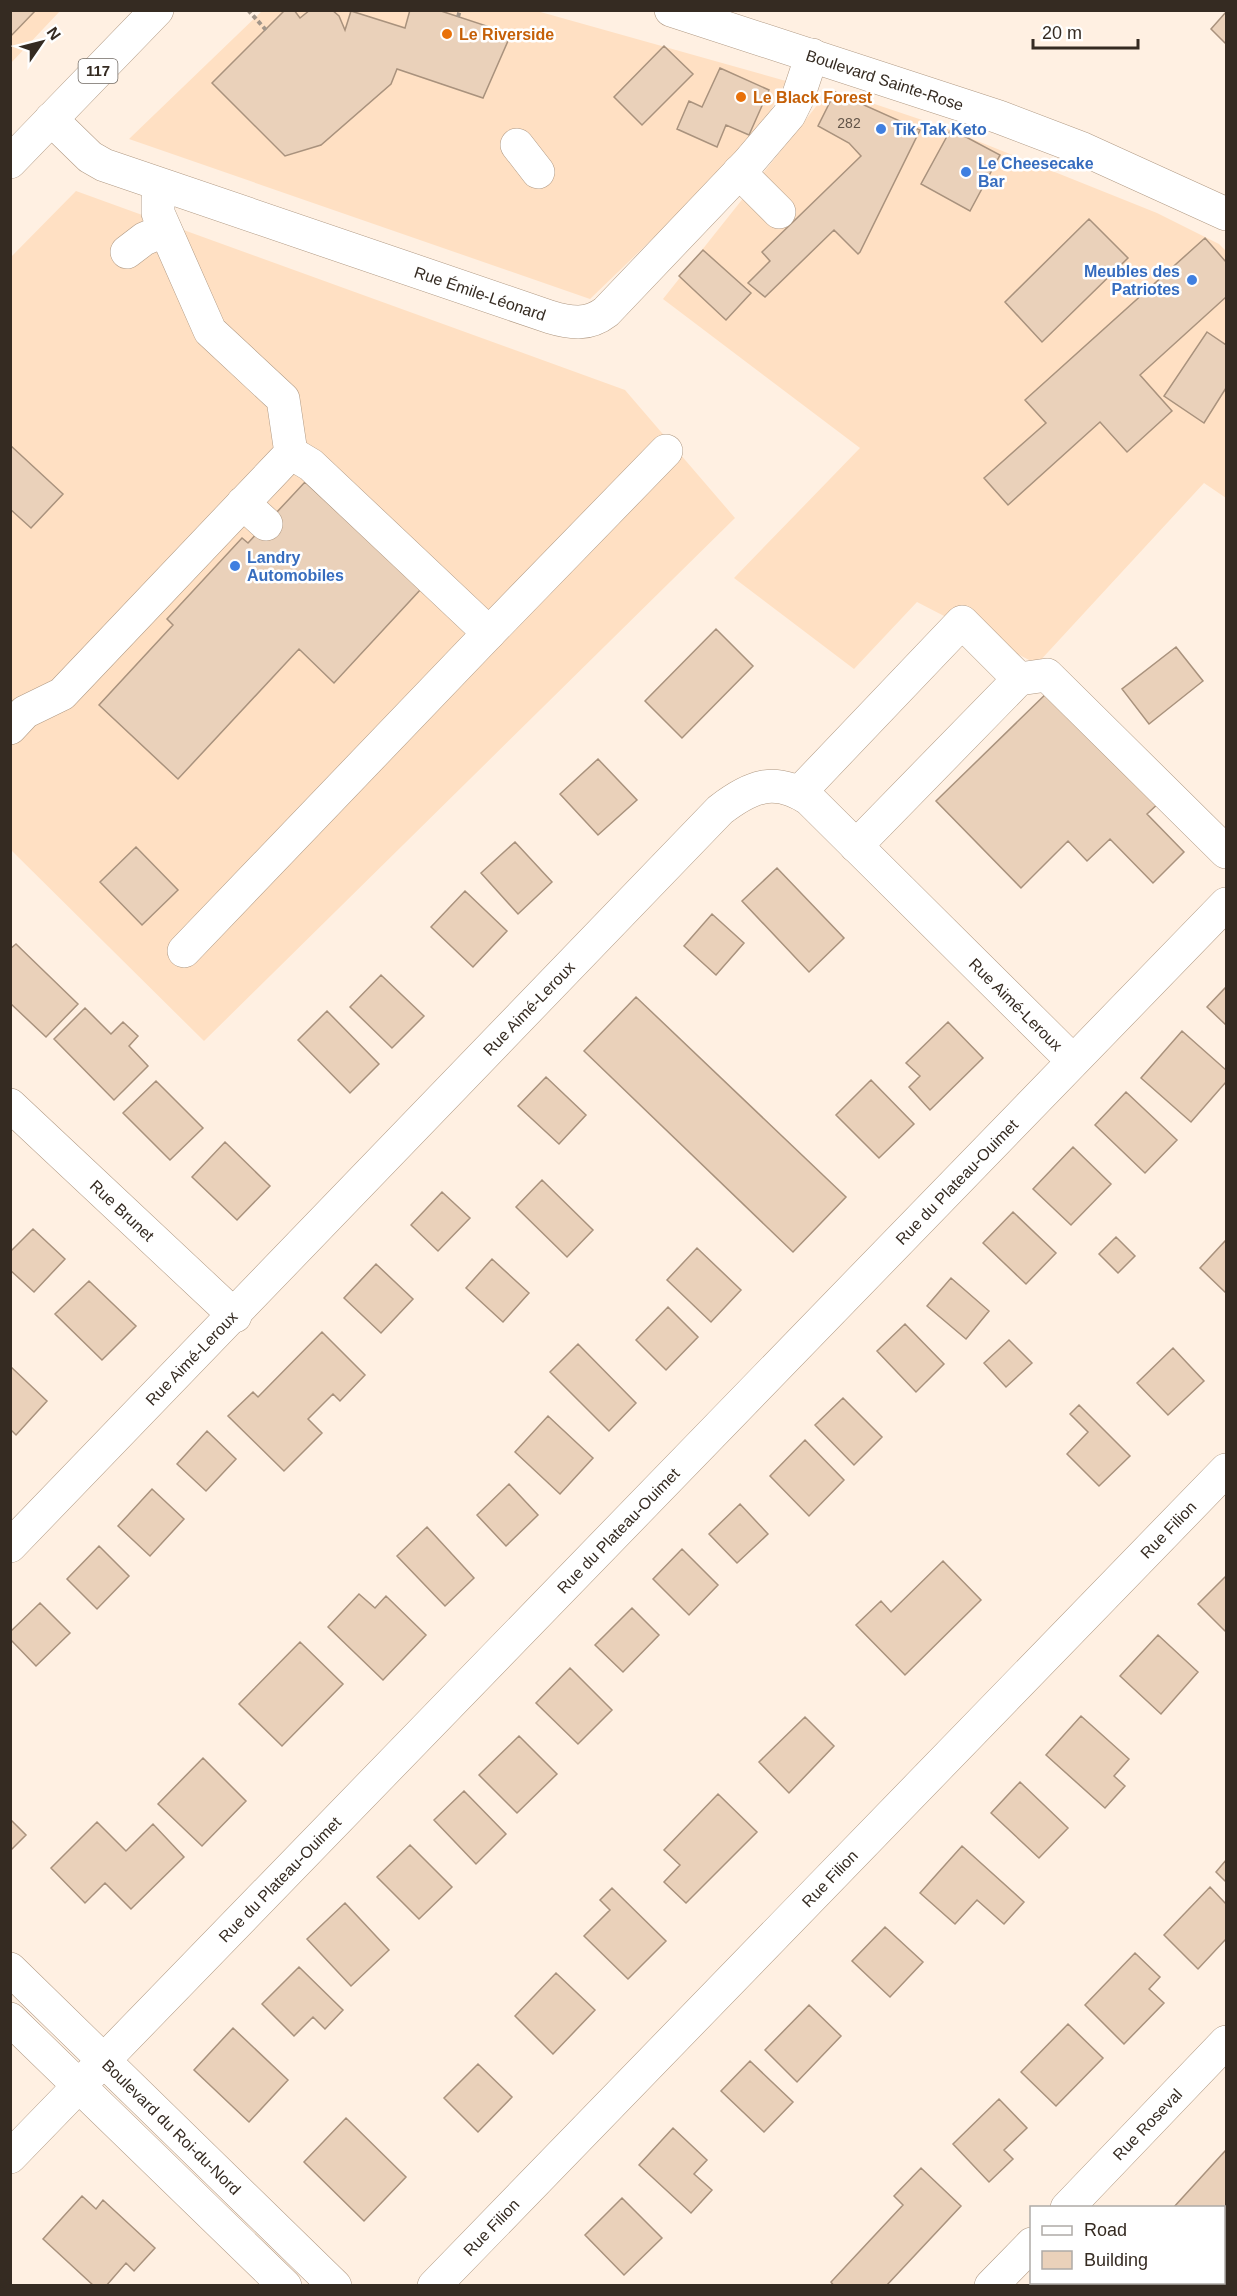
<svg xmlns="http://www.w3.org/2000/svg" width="1237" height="2296" font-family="Helvetica,sans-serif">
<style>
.built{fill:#ffe0c3}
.building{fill:#ead1ba;stroke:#a9927d;stroke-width:1.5}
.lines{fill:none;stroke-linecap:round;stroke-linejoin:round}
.minor-casing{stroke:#b09983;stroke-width:34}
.major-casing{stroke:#b09983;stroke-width:34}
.path{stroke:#a3968a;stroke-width:4;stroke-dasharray:4.5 3;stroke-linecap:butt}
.minor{stroke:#fff;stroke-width:33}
.major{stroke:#fff;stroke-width:33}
.food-dot{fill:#e8710a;stroke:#fff;stroke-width:2}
.shop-dot{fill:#3f7fe0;stroke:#fff;stroke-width:2}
.labels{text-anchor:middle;stroke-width:5;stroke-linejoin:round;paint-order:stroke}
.number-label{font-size:14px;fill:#625448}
.shield{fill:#fff;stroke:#726b64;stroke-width:1.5}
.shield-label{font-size:15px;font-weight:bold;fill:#352b22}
.food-label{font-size:16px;font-weight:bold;fill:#c56008;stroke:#fff;text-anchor:start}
.street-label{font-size:16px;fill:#352b22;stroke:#fff}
.shop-label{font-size:16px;font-weight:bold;fill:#366cbe;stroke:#fff;text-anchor:start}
</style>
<rect width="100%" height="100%" fill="#fff0e2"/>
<path class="built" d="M11,11H60L11,63Z
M262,11H537L786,81L756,139L590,299L129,139Z
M830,89L940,126L1157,213L1219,244L1226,251V498L1204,483L1037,664L917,602L854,669L734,578L860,448L663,299Z
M76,191L625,390L735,518L204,1041L11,850L10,258Z"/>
<path class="building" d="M10,10H36L10,37Z
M285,10H294L300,18L310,10H332L339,16L345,30L351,11L405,28L410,10H438L511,34L483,98L397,69L391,84L321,145L285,156L212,83Z
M1226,12V44L1211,29Z
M664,46L693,74L642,125L614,97Z
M720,68L769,90L749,135L726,125L717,147L677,129L689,101L702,107Z
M835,92L920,130L860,252L858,254L834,230L765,297L748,283L770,261L762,252L861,156L849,143L818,126Z
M951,129L1000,155L970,211L921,184Z
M1089,219L1128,258L1042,342L1005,302Z
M1205,238L1226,262V297L1140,375L1172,411L1127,452L1100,422L1008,505L984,478L1046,423L1025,400Z
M703,250L751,293L726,320L679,276Z
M1207,332L1226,345V388L1204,423L1164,396Z
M10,445L63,494L31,528L10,509Z
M305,482L421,589L334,683L299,649L178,779L99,705L173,625L167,619L242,538L248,543Z
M716,629L753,666L682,738L645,701Z
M1176,647L1203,681L1149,724L1122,689Z
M1052,688L1161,801L1147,814L1184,852L1153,883L1110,839L1087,861L1068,841L1021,888L936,801Z
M598,759L637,800L598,835L560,794Z
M515,842L552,882L518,914L481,873Z
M136,847L178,890L142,925L100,882Z
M777,868L844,938L809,972L742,901Z
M465,891L507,931L473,967L431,927Z
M712,914L744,943L716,975L684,946Z
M16,944L78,1004L46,1037L10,1003V949Z
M381,975L424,1016L392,1048L350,1007Z
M1226,987V1025L1207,1007Z
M636,997L846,1197L793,1252L584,1051Z
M85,1008L111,1034L123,1022L138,1036L129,1046L148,1066L114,1100L54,1039Z
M327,1011L379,1064L350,1093L298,1040Z
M948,1022L983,1058L930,1110L909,1087L920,1076L906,1063Z
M1182,1031L1226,1070V1082L1191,1122L1141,1078Z
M546,1077L586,1115L559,1144L518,1106Z
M871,1080L914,1124L879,1158L836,1115Z
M156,1081L203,1128L170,1160L123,1113Z
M1126,1092L1177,1140L1145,1173L1095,1125Z
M225,1142L270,1186L237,1220L192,1177Z
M1073,1147L1111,1184L1071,1225L1033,1189Z
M542,1180L593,1230L567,1257L516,1207Z
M442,1192L470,1218L438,1251L411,1225Z
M1013,1212L1056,1253L1026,1284L983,1243Z
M33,1229L65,1259L34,1292L10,1270V1252Z
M1116,1237L1135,1256L1118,1273L1099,1254Z
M1226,1240V1293L1200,1268Z
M697,1248L741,1290L711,1322L667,1280Z
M492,1259L529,1293L503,1322L466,1288Z
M376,1264L413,1299L381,1333L344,1298Z
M951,1278L989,1311L966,1339L927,1306Z
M89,1281L136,1326L102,1360L55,1314Z
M668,1307L698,1337L666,1370L636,1340Z
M905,1324L944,1364L916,1392L877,1351Z
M322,1332L365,1375L340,1401L333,1394L308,1419L322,1433L284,1471L228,1416L253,1392L258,1397Z
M1009,1340L1032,1363L1006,1387L984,1363Z
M578,1344L636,1403L609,1431L550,1372Z
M1173,1348L1204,1381L1168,1415L1137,1383Z
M10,1366L47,1401L16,1435L10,1429Z
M843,1398L882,1437L854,1465L815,1425Z
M1079,1405L1130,1456L1099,1486L1067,1454L1088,1432L1070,1414Z
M548,1416L593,1458L560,1494L515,1452Z
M207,1431L236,1459L206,1491L177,1464Z
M805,1440L844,1480L809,1516L770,1476Z
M509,1484L538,1515L506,1546L477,1515Z
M152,1489L184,1519L150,1556L118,1526Z
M740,1504L768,1534L737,1563L709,1534Z
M427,1527L474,1578L445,1606L397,1556Z
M99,1546L129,1576L97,1609L67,1579Z
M682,1549L718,1585L689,1615L653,1579Z
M943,1561L981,1600L905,1675L856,1625L881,1601L891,1612Z
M1226,1576V1632L1198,1604Z
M359,1594L375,1608L386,1596L426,1635L383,1680L328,1627Z
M40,1603L70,1633L36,1666L10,1639V1632Z
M632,1608L659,1635L623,1672L595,1645Z
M1158,1635L1198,1672L1161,1714L1120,1676Z
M300,1642L343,1684L282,1746L239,1704Z
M570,1668L612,1710L578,1744L536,1703Z
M1081,1716L1129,1759L1114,1776L1125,1786L1105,1808L1046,1755Z
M805,1717L834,1746L789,1793L759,1762Z
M519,1736L557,1774L517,1813L479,1775Z
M203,1758L246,1801L202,1846L158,1804Z
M1020,1782L1068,1828L1039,1858L991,1813Z
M464,1791L506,1834L476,1864L434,1820Z
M718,1794L757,1832L686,1903L664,1882L680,1865L664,1850Z
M10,1819L26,1835L10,1851Z
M97,1822L126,1851L153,1824L184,1857L131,1909L105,1883L85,1903L51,1868Z
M410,1845L452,1887L419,1919L377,1877Z
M962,1846L1024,1902L1004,1924L977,1900L955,1924L920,1893Z
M1226,1860V1882L1216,1872Z
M1210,1887L1226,1904V1939L1198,1969L1164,1935Z
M612,1888L666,1941L628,1979L584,1936L610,1910L600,1900Z
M345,1903L389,1950L351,1986L307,1939Z
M885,1927L923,1962L890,1997L852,1961Z
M1135,1953L1160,1977L1149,1989L1164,2003L1124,2044L1085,2005Z
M299,1967L343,2010L325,2029L313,2017L294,2036L262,2004Z
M556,1973L595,2010L553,2054L515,2016Z
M809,2005L841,2036L797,2082L765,2050Z
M1068,2024L1103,2058L1056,2106L1021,2072Z
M233,2028L288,2080L249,2122L194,2070Z
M750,2061L793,2102L764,2132L721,2091Z
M478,2064L512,2097L478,2132L444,2098Z
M999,2099L1027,2128L1004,2150L1013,2159L989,2182L953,2144Z
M346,2118L406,2177L364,2221L304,2162Z
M673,2128L707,2160L694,2174L712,2190L691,2213L639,2165Z
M1226,2150V2212L1224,2215V2208H1173Z
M921,2168L961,2206L886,2286H834L831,2282L903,2205L894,2196Z
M82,2196L96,2209L103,2200L155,2248L134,2271L126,2263L106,2286H94L43,2239Z
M622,2198L662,2238L624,2275L585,2235Z"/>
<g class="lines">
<g class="minor-casing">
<g id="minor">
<path id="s1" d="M671,10L999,117L1083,149L1226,214"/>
<path id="s2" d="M51,119L90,157L104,165L550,317C570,323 588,326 606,312L748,163L789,115L798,97L812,55"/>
<path d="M517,145L538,172"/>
<path d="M739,172L779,212"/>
<path d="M127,252L144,239L165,230"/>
<path d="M243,503L266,524"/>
<path d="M489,633L666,451"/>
<path d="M1019,679L1047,675L1226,852"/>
<path d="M10,728L25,712L62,694L291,453L283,399L210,331L158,213V198L162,187"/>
<path d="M799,793L962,622L1019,679L856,846"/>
<path d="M184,951L489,633L311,465L291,453"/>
<path id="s3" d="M10,1105L235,1316"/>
<path id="s4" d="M10,1546L720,810C750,787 774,776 809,799L1073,1061"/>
<path id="s5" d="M10,1969L335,2286"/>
<path d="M10,2019L285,2286"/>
<path id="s6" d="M10,2157L1226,904"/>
<path id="s7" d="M1067,2208L1226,2042"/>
<path d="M1070,2282L1073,2286"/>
<path id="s8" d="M434,2286L1226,1470"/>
<path d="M991,2286L1032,2244"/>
</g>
</g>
<g class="major-casing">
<path id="major" d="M10,162L157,10"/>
</g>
<path class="path" d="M248,10L266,30
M458,17L460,10"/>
<use href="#minor" class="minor"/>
<use href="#major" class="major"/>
</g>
<g class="food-dot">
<circle cx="447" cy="34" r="6"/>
<circle cx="741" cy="97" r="6"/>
</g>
<g class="shop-dot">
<circle cx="881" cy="129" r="6"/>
<circle cx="966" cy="172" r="6"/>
<circle cx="1192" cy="280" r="6"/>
<circle cx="235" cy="566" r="6"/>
</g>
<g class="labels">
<g class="number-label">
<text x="849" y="128">282</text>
</g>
<rect class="shield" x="78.5" y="59" width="39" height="24" rx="4.5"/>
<g class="shield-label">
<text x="98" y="76">117</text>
</g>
<g class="food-label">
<text x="459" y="40">Le Riverside</text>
<text x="753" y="103">Le Black Forest</text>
</g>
<g class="street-label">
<text dy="6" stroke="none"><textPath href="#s1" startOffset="225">Boulevard Sainte-Rose</textPath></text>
<text dy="6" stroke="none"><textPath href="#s2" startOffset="468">Rue Émile-Léonard</textPath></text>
<text dy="6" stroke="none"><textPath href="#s4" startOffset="1412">Rue Aimé-Leroux</textPath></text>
<text dy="6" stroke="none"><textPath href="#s4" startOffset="747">Rue Aimé-Leroux</textPath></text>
<text dy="6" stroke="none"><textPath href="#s6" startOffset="1359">Rue du Plateau-Ouimet</textPath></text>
<text dy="6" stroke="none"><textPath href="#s3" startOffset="154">Rue Brunet</textPath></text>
<text dy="6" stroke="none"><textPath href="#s4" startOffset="261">Rue Aimé-Leroux</textPath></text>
<text dy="6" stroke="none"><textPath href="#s8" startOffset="1054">Rue Filion</textPath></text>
<text dy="6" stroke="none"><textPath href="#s6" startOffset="873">Rue du Plateau-Ouimet</textPath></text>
<text dy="6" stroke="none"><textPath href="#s8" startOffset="568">Rue Filion</textPath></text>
<text dy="6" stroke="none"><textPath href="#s6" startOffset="387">Rue du Plateau-Ouimet</textPath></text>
<text dy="6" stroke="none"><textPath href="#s7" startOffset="116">Rue Roseval</textPath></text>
<text dy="6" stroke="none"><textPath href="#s5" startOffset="226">Boulevard du Roi-du-Nord</textPath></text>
<text dy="6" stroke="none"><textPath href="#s8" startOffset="82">Rue Filion</textPath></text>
</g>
<g class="shop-label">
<text x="893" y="135">Tik Tak Keto</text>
<text x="978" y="169">Le Cheesecake<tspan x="978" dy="18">Bar</tspan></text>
<text x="1180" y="277" text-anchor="end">Meubles des<tspan x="1180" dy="18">Patriotes</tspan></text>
<text x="247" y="563">Landry<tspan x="247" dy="18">Automobiles</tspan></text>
</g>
</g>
<rect width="1237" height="2296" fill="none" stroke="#352b22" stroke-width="24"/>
<rect x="1030" y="2206" width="195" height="78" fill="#ffffff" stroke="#aeaaa7" stroke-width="1.5"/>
<rect x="1042" y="2226" width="30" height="9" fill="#ffffff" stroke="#aeaaa7" stroke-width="1.5"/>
<text x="1084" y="2236" font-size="18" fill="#352b22">Road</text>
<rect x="1042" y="2251" width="30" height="18" fill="#ead1ba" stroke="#aeaaa7" stroke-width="1.5"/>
<text x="1084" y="2266" font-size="18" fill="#352b22">Building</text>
<g transform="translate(42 42) rotate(55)" stroke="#ffffff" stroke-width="4.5" paint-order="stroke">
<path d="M0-4.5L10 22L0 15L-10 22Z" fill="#352b22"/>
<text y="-9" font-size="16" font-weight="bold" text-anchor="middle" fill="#352b22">N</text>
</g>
<path d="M1033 39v9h105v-9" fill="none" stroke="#352b22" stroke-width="3"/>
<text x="1042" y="39" font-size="18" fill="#352b22" stroke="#ffffff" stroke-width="4.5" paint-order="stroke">20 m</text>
</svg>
